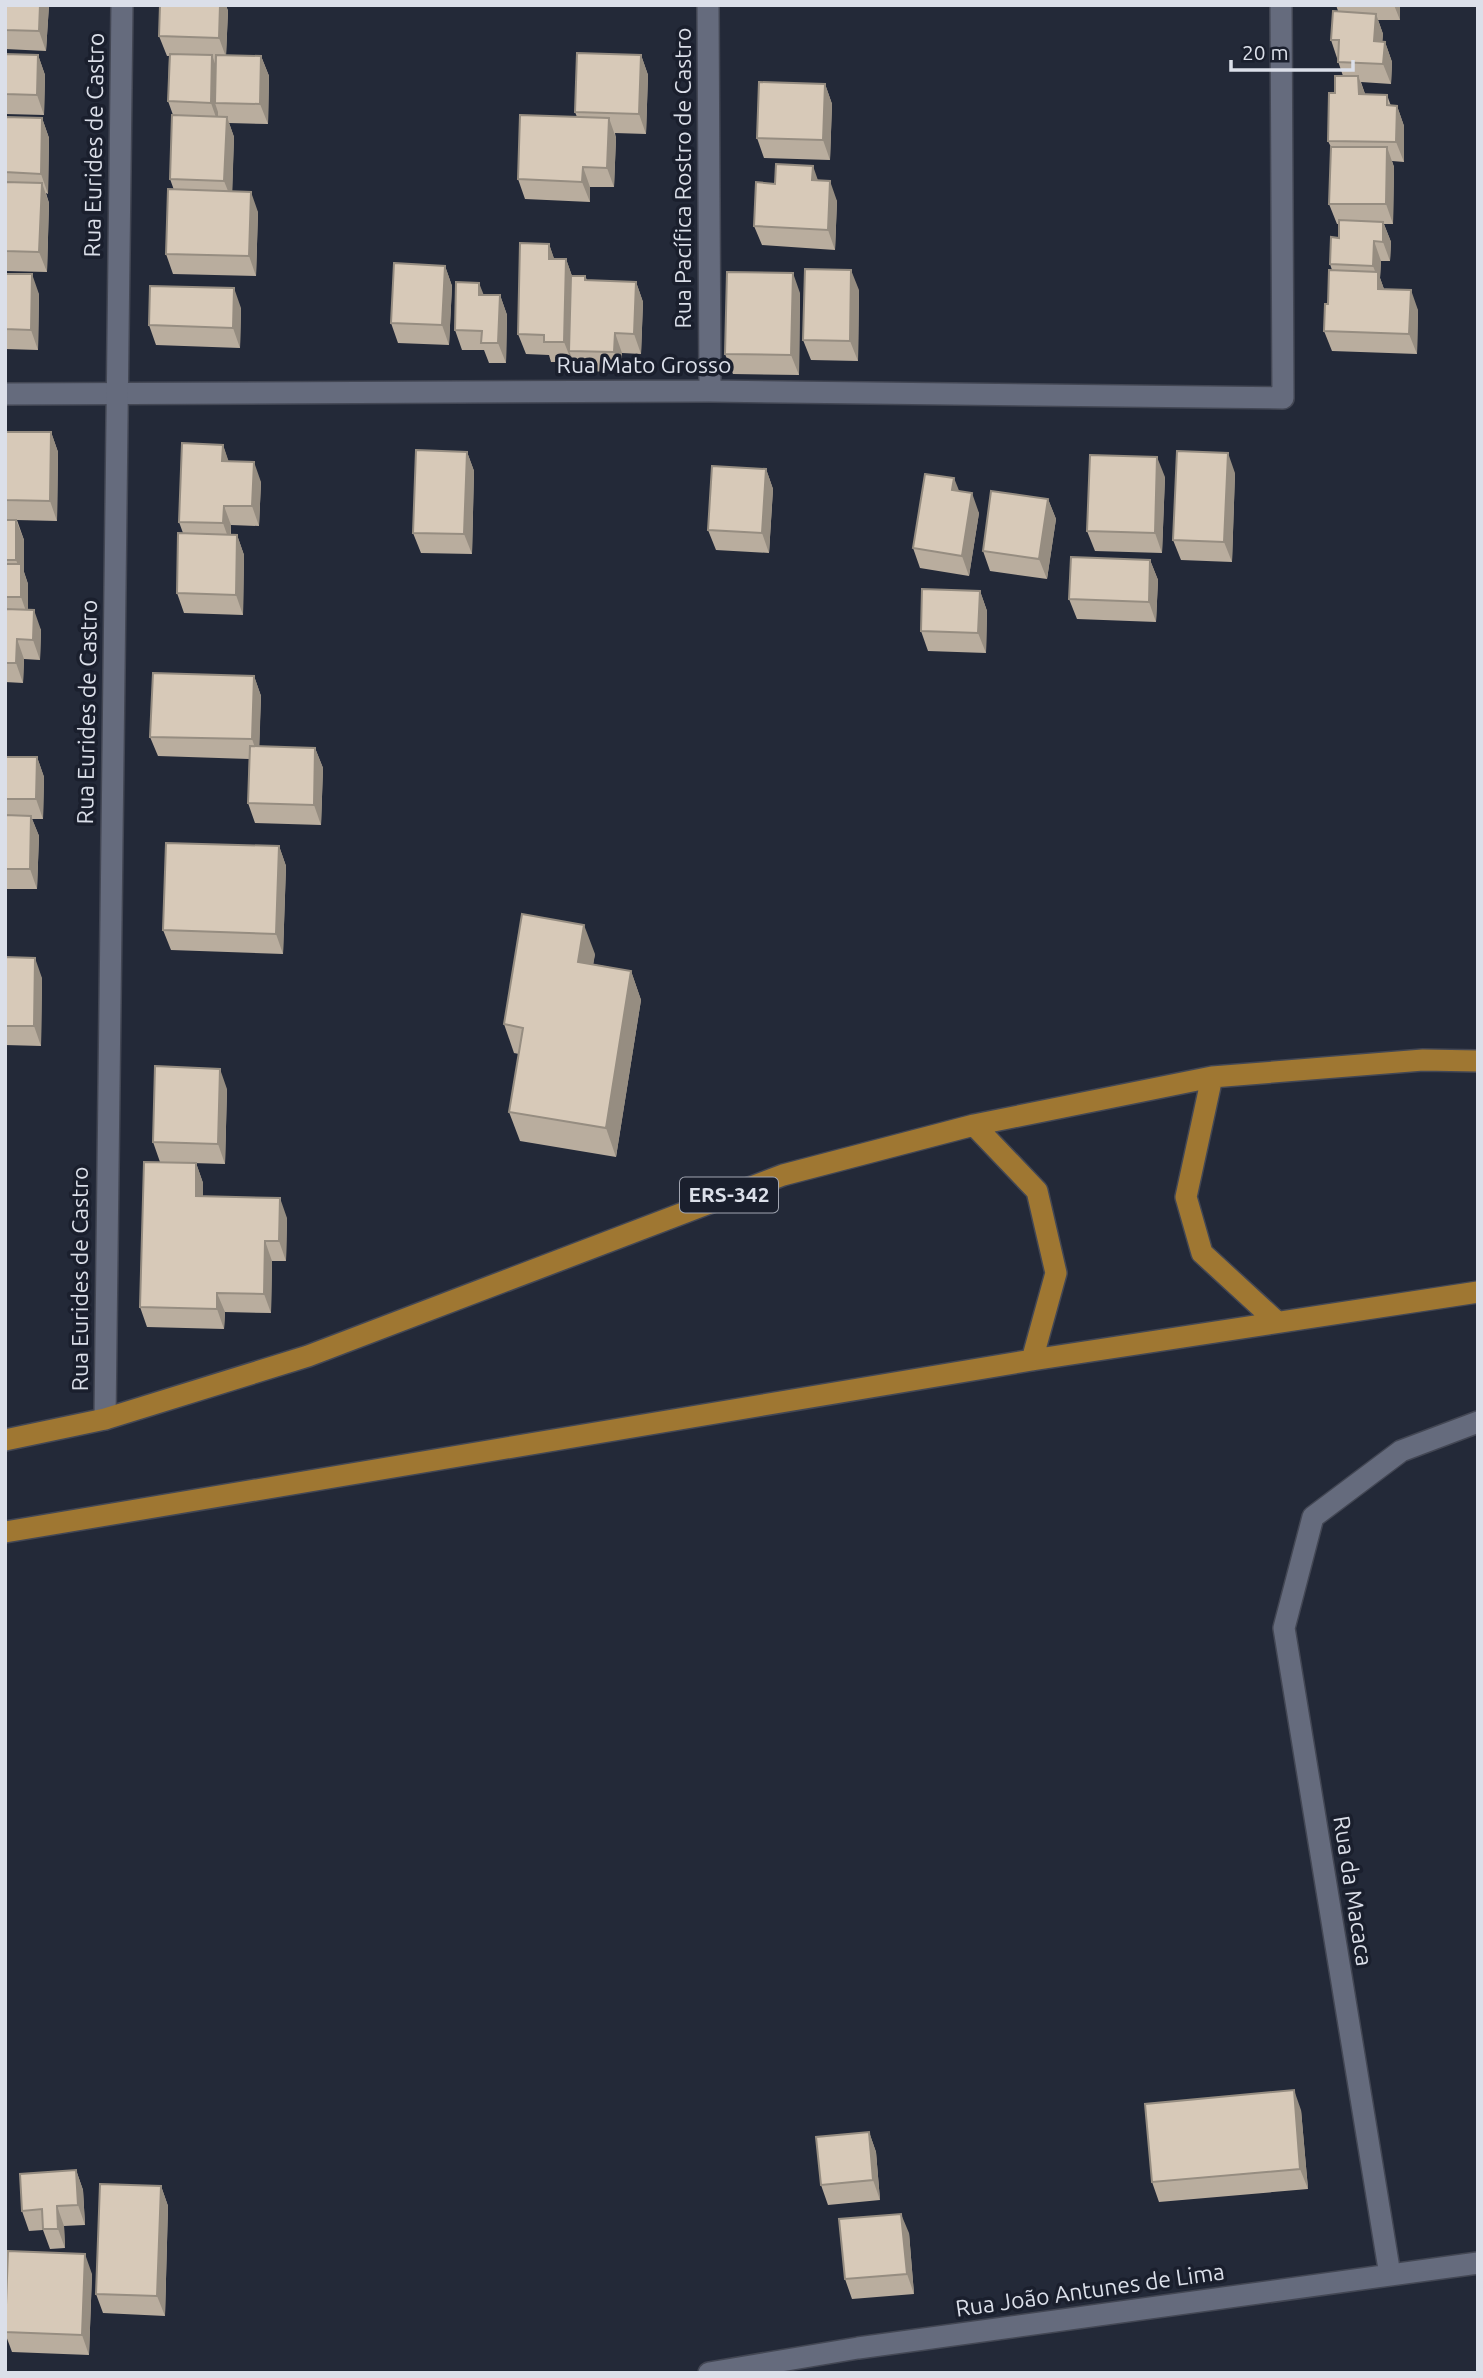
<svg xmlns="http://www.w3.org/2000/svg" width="1483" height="2378" font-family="Ubuntu,sans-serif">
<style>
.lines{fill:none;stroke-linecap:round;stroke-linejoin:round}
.street-casing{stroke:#434754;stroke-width:24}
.secondary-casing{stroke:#434754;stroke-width:24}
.primary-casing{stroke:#434754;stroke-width:24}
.street{stroke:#656b7d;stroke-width:21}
.secondary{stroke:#656b7d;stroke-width:21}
.primary{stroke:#9f7732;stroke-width:21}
.wall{fill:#b9ad9e}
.shaded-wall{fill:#968d81}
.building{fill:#d7c9b8;stroke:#968d81;stroke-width:2}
.labels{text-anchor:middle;stroke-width:7;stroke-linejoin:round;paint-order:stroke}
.shield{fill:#1a1f2d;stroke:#a1a5b1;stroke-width:2}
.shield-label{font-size:21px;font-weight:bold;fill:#dbdfe9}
.street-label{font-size:23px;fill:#dbdfe9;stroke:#1a1f2d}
</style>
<rect width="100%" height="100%" fill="#232938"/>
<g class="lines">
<g class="street-casing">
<path id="street" d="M708,5L710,391
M5,394L710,391L1283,398L1281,5
M1390,2275L1284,1628L1313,1517L1401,1451L1478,1422
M709,2373L858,2348L1478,2263"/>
</g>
<g class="secondary-casing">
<path id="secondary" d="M105,1419L122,5"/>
</g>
<g class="primary-casing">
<path id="primary" d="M1212,1077L1186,1197L1202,1253L1277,1322
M974,1125L1037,1191L1056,1273L1032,1360
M5,1440L105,1419L308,1356L783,1175L974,1125L1212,1077L1423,1060L1478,1061
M5,1532L1032,1360L1478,1292"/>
</g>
<use href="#street" class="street"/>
<use href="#secondary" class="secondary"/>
<use href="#primary" class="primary"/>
</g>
<path class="wall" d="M5,5H49L46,51L5,49Z
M160,5H226L228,11L226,55L261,56L269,76L268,124L229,123L234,137L232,191L258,212L256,276L173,274L166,254L174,190L170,179L173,115L168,101L169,56H167L159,36Z
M1336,5H1400V20H1378L1383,34L1382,42H1385L1392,62L1391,84L1361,82L1365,94L1387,95L1391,106H1397L1404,126V162L1392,161L1394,167L1393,224H1384L1391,242L1390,261H1381L1380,278L1384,289L1418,310L1417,354L1332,351L1324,331L1332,270L1330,264L1339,238V224H1337L1329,204L1331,147L1328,141L1335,93L1343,76L1331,40L1338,11Z
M5,54L38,55L45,75L44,115L5,114Z
M641,55L648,75L646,134L615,133L616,138L614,187H590V202L525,199L518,179L577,117L575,112Z
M825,84L832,104L830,160L764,158L757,138Z
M5,117L42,118L49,138L48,194L46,193L49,203L47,272L5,271Z
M818,180L837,201L835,250L762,245L754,226L775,184Z
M549,244L554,259H566L572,276H585L587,280L636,282L643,302L641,354L622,353V372L576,371L572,358V362H551L549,355L526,354L518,334Z
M445,266L452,286L449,345L398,343L391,323Z
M5,274L39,294L38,350L5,349Z
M859,290L858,361L811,360L803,340Z
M800,293L799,375L733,374L725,354Z
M484,295H500L507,315L506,363H489L484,350H462L455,330Z
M241,308L240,348L156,345L149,325Z
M5,432H51L58,452L57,521L17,520L24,540V572L28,584V610L41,630L40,660L24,659L23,683L5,682Z
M223,445L228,461L261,482L259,526L231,525V535H237L244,555L243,615L184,613L177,593L183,533L179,522Z
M467,452L474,471L472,554L421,553L413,533Z
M766,469L773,489L769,553L716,550L708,530Z
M1235,473L1232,562L1181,560L1173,540Z
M1165,477L1162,553L1095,551L1087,531Z
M959,491L979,513L969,576L920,568L913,548Z
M1048,499L1056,519L1047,579L990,571L983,551Z
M1150,560L1158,580L1156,622L1077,619L1069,599Z
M980,591L987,611L986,653L928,651L921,631Z
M254,676L261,696L259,746L315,748L323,768L321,825L255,823L248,803L249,759L158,756L150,737Z
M5,757H37L44,777L43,819H32L39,836L37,889H5Z
M279,846L286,866L283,954L171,950L163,930Z
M595,954L593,964L631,971L641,1000L616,1157L520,1141L509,1112L519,1054L514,1053L504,1024Z
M5,957L42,978L41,1046L5,1045Z
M227,1089L225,1164L160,1162L153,1142Z
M196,1163L203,1183V1196L287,1218L286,1261H272L271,1313L225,1312L224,1329L147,1327L140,1307Z
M1301,2110L1308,2189L1159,2202L1152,2182Z
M869,2132L876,2152L880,2200L828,2205L821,2185Z
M76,2170L83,2190L85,2225L64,2226L65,2248L50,2249L43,2230L29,2231L22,2211Z
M161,2186L168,2206L165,2316L103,2313L96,2294Z
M909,2233L914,2294L852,2299L845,2279Z
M8,2251L92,2274L89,2355L12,2352L5,2333Z"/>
<path class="shaded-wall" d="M40,5H49L46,51L39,31Z
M220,5H226L228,11L226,57L219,38Z
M1394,5H1400V20Z
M1376,14L1383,34L1381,61L1374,41Z
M1385,42L1392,62L1391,84L1383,64Z
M38,55L45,75L44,115L37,95Z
M212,55L219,75L215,103L218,112V123L211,103Z
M641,55L648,75L646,134L639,114Z
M261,56L269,76L268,124L260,104Z
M1358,76L1366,96L1359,94Z
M825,84L832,104L830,160L823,140Z
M1397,106L1404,126V162L1396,142Z
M227,117L234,137L232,201L224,181Z
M42,118L49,138L48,194L41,174Z
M609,118L616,138L614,187L607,168Z
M1387,147L1394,167L1393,224L1386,204Z
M813,166L820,186L812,180Z
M583,167L590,187V202L582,182Z
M830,181L837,201L835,250L828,230Z
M42,183L49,203L47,272L39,252Z
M251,192L258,212L256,276L249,256Z
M1383,222L1391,242L1390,261L1383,242Z
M1374,241L1381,261L1380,278L1385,292L1378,289V279L1373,266Z
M549,244L556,264L549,259Z
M566,259L573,279L569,351L572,358V362L564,342Z
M445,266L452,286L449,345L442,325Z
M851,270L859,290L858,361L850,341Z
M793,273L800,293L799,375L791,355Z
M32,274L39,294L38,350L31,330Z
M636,282L643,302L641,354L634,334Z
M479,283L487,303L479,295Z
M234,288L241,308L240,348L233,328Z
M1411,290L1418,310L1417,354L1409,334Z
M500,295L507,315L506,363L498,343Z
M615,333L622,353V372L614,352Z
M51,432L58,452L57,521L50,501Z
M223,445L230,465L222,461Z
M467,452L474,471L472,554L464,534Z
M1228,453L1235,473L1232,562L1224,542Z
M1157,457L1165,477L1162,553L1155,533Z
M254,462L261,482L259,526L252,506Z
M766,469L773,489L769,553L762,533Z
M954,478L962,498L952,490Z
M972,493L979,513L969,576L962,556Z
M1048,499L1056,519L1047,579L1039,559Z
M224,506L231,525L230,543L223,523Z
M16,520L24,540V572L28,584V617L21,597V572L16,560Z
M237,535L244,555L243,615L236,595Z
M1150,560L1158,580L1156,622L1149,602Z
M980,591L987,611L986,653L978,633Z
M34,610L41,630L40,660L33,640Z
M17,639L24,659L23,683L16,663Z
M254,676L261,696L259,759L252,739Z
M315,748L323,768L321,825L314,805Z
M37,757L44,777L43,819L36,799Z
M31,816L39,836L37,889L30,869Z
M279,846L286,866L283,954L276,934Z
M584,925L595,954L589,991L578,962Z
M35,958L42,978L41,1046L34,1026Z
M631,971L641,1000L616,1157L606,1128Z
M220,1069L227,1089L225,1164L218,1144Z
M196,1163L203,1183V1216L196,1196Z
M280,1198L287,1218L286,1261L279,1241Z
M265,1241L272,1261L271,1313L264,1294Z
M217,1293L225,1312L224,1329L217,1309Z
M1294,2090L1301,2110L1308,2189L1300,2169Z
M869,2132L876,2152L880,2200L873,2180Z
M76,2170L83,2190L85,2225L78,2205Z
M161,2186L168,2206L165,2316L157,2296Z
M57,2206L64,2226L65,2248L58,2229Z
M901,2214L909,2233L914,2294L907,2274Z
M85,2254L92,2274L89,2355L82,2335Z"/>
<path class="building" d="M5,5H40L39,31L5,30Z
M160,5H220L219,38L159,36Z
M1333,11L1376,14L1374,41L1385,42L1383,64L1338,62L1339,40H1331Z
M577,53L641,55L639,114L575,112Z
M5,54L38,55L37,95L5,94Z
M170,54L212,55L211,103L168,101Z
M216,55L261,56L260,104L215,103Z
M1335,76H1358L1359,94L1387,95V105L1397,106L1396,142L1328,141L1329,93H1335Z
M759,82L825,84L823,140L757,138Z
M172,115L227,117L224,181L170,179Z
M520,115L609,118L607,168L583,167L582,182L518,179Z
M5,117L42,118L41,174L5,172Z
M1331,147H1387L1386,204H1329Z
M776,164L813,166L812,180L830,181L828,230L754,226L756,182L775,184Z
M5,182L42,183L39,252L5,251Z
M168,189L251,192L249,256L166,254Z
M1339,220L1383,222V242L1374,241L1373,266L1330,264L1331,237L1339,238Z
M520,243L549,244V259H566L564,342H544V335L518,334Z
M394,263L445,266L442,325L391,323Z
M805,269L851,270L850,341L803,340Z
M1329,270L1378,272V289L1411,290L1409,334L1324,331L1325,304H1328Z
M727,272L793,273L791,355L725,354Z
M5,274H32L31,330L5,329Z
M571,276H585V280L636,282L634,334L615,333L614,352L569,351Z
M456,282L479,283V295H500L498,343H481L482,331L455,330Z
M150,286L234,288L233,328L149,325Z
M5,432H51L50,501L5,500Z
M182,443L223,445L222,461L254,462L252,506H224L223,523L179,522Z
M416,450L467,452L464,534L413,533Z
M1177,451L1228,453L1224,542L1173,540Z
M1090,455L1157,457L1155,533L1087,531Z
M712,466L766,469L762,533L708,530Z
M925,474L954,478L952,490L972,493L962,556L913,548Z
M991,491L1048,499L1039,559L983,551Z
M5,520H16V560H5Z
M178,533L237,535L236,595L177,593Z
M1071,557L1150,560L1149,602L1069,599Z
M5,564H21V597H5Z
M922,589L980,591L978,633L921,631Z
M5,609L34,610L33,640L17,639L16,663H5Z
M153,673L254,676L252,739L150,737Z
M250,746L315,748L314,805L248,803Z
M5,757H37L36,799H5Z
M5,815L31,816L30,869H5Z
M166,843L279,846L276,934L163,930Z
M522,914L584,925L578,962L631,971L606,1128L509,1112L523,1028L504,1024Z
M5,957L35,958L34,1026H5Z
M155,1066L220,1069L218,1144L153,1142Z
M144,1162L196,1163V1196L280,1198L279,1241H265L264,1294L217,1293V1309L140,1307Z
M1294,2090L1300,2169L1152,2182L1145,2104Z
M869,2132L873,2180L821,2185L816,2137Z
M76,2170L78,2205L57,2206L58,2229H43L42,2209L22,2211L20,2174Z
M100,2184L161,2186L157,2296L96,2294Z
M901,2214L907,2274L845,2279L839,2219Z
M8,2251L85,2254L82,2335L5,2332Z"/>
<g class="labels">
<rect class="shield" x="680" y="1177.5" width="98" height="35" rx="5"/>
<g class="shield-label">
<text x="729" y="1202">ERS-342</text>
</g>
<g class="street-label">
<text transform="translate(94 145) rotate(-89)" y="8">Rua Eurides de Castro</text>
<text transform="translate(683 178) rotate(-90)" y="8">Rua Pacífica Rostro de Castro</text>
<text x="644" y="373">Rua Mato Grosso</text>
<text transform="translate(87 712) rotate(-89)" y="8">Rua Eurides de Castro</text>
<text transform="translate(80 1279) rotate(-90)" y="8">Rua Eurides de Castro</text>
<text transform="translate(1353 1891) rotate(81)" y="8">Rua da Macaca</text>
<text transform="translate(1090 2290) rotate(-8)" y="8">Rua João Antunes de Lima</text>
</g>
</g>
<rect width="1483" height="2378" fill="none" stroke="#dbdfe9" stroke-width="14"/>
<path d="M1231 60v10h122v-10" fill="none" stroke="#dbdfe9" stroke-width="3.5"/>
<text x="1242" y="60" font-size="21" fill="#dbdfe9" stroke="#1a1f2d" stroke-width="5" paint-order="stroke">20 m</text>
</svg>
